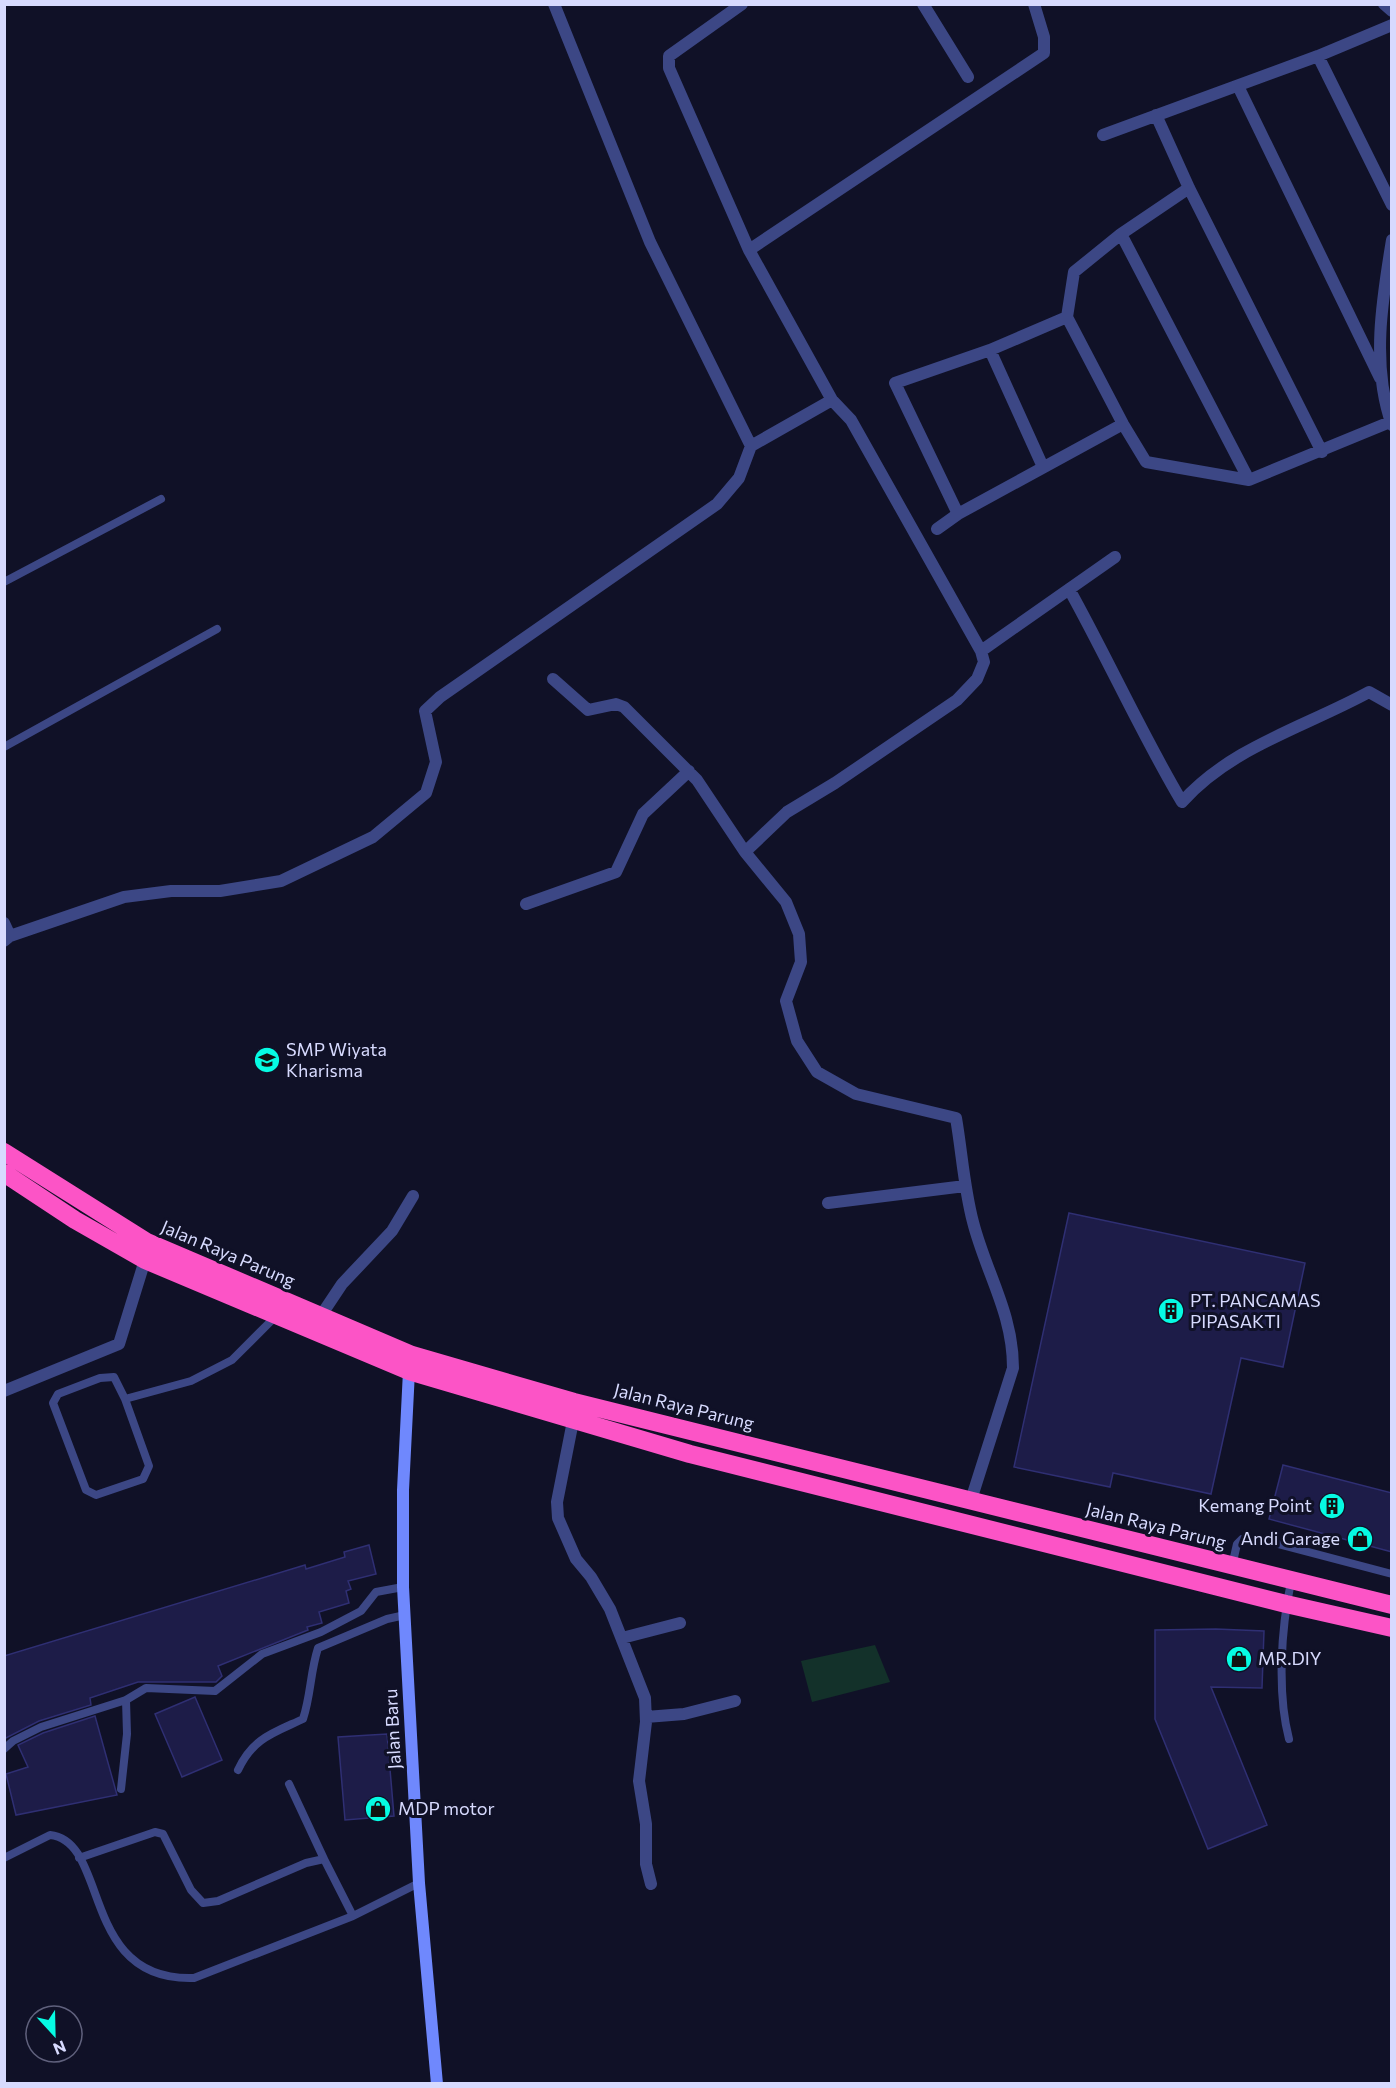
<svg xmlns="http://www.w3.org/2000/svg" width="1396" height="2088" font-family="Commissioner,sans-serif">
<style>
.green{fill:#13312a}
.building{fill:#1d1c48;stroke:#2f2f73;stroke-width:1.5}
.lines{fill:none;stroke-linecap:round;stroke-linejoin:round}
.lane{stroke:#3c4785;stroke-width:8}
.street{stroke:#3c4785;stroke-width:12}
.secondary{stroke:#6f88fd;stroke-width:12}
.highway{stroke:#fc54c6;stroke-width:18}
.labels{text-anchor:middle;stroke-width:6;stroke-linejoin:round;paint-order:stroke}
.poi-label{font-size:18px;fill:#d7dafe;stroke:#101127;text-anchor:start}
.street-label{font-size:18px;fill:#d7dafe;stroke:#101127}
</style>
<rect width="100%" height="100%" fill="#101127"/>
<path class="green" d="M875,1645L890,1682L812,1702L801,1661Z"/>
<path class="building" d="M1069,1213L1305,1263L1283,1367L1241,1358L1211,1494L1113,1473L1110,1487L1014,1467Z
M1283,1465L1392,1493V1552L1269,1519Z
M369,1545L376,1574L348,1581L351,1589L346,1591L349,1603L319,1612L322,1623L307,1627L308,1630L218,1666L222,1676L216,1682H138L90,1698L91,1705L39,1721L4,1739V1656L305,1565L306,1569L345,1557L344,1552Z
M1216,1629L1264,1631L1262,1688L1211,1687L1267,1825L1208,1849L1155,1719V1630Z
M195,1697L222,1760L182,1777L155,1714Z
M95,1716L117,1795L16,1815L6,1774L28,1767L18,1745L43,1733Z
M387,1734L394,1816L345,1820L338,1737Z"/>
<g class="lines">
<path class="lane" d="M4,582L161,499
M4,747L217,629
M125,1399L149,1466L143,1479L96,1495L86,1490L53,1403L58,1394L100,1378L114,1377L125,1399L191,1381L232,1360L276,1316
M1232,1566L1237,1544L1242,1539L1255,1538L1392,1574
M1289,1739C1277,1693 1281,1629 1291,1582
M4,1749L13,1741L41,1727L126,1700L146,1688L215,1691L262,1654L321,1632L361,1611L376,1592L403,1587
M238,1770C253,1738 273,1733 303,1719C311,1695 310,1673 318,1648L387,1619L405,1615
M289,1784L324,1859
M121,1789L127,1734L126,1700
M4,1858L50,1835C110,1841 79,1982 194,1978L353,1916L419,1883
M79,1858L155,1832L163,1834L191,1890L203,1903L218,1901L306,1863L324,1859L353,1916"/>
<path class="street" d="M554,4L650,242L751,446L832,400L851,420L981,651L984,662L977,679L957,700L835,783L787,812L745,852L786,902L799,934L801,962L786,1001L797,1041L817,1072L856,1094L956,1118C962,1153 964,1188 973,1222C986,1273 1013,1313 1013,1368L971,1500
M742,4L669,56V68L749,250
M923,4L968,77
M1384,4L1392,11
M1318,56L1392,205
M1238,86L1380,378
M1156,115L1189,188L1322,452
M1103,135L1318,56L1392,25
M1121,234L1249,480
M1392,240C1382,300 1371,366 1392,425
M1067,317L1123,424L1146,462L1249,480L1390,422
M990,350L1043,467
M832,400L749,250L1044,53V37L1034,4
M1123,424L958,514L895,383L990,350L1067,317L1074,272L1121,234L1189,188
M937,529L958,514
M1069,589C1108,659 1141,733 1182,802C1231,747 1305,727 1369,692L1392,705
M981,651L1115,557
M553,679L588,710L616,704L624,707L697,780L745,852
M526,904L616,872L643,814L689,771
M4,923L10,936
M4,941L10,936L124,897L171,891H220L281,881L373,837L426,793L436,762L425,711L440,697L717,504L739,478L751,446
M828,1203L965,1186
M320,1317L342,1284L392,1231L413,1196
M4,1391L119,1344L145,1260
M573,1421L557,1502L558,1518L576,1559L591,1577L610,1609L645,1698L646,1722L639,1781L646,1824V1864L651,1884
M622,1638L680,1623
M646,1717L684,1714L735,1701"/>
<path class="secondary" d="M409,1371L403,1490V1587L419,1883L437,2084"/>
<path class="highway" d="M4,1152L147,1242L412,1355L574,1402L1392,1605
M4,1173L75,1220L145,1260L409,1371L690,1454L1286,1604L1392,1628"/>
</g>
<defs>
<g id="school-disc" transform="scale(1.35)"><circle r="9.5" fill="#06fbe3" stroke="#101127"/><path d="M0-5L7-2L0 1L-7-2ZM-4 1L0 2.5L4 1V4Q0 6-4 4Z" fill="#111"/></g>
<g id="building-disc" transform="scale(1.35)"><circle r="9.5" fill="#06fbe3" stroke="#101127"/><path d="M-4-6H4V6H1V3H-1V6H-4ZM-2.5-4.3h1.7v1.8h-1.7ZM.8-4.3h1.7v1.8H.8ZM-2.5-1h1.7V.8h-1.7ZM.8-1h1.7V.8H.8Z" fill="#111"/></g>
<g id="shop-disc" transform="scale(1.35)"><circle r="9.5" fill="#06fbe3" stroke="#101127"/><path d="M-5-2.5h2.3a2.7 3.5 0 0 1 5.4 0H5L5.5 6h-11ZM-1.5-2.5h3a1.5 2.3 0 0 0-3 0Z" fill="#111"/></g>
</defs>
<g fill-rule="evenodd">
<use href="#school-disc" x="267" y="1060"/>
<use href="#building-disc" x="1171" y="1311"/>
<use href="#building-disc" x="1332" y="1506"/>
<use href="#shop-disc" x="1360" y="1539"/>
<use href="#shop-disc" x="1239" y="1659"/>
<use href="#shop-disc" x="378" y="1809"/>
</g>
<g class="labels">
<g class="poi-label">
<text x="286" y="1056">SMP Wiyata<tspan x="286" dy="21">Kharisma</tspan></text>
<text x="1190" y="1307">PT. PANCAMAS<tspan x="1190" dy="21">PIPASAKTI</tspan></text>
<text x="1312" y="1512" text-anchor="end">Kemang Point</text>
<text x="1340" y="1545" text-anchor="end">Andi Garage</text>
<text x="1258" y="1665">MR.DIY</text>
<text x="398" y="1815">MDP motor</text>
</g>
<g class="street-label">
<text transform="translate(228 1254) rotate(23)" y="6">Jalan Raya Parung</text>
<text transform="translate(684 1407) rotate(14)" y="6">Jalan Raya Parung</text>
<text transform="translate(1156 1526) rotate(14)" y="6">Jalan Raya Parung</text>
<text transform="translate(393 1729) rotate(-93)" y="6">Jalan Baru</text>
</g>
</g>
<rect width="1396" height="2088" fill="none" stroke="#d7dafe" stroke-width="12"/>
<g transform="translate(54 2034) rotate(158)"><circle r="28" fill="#101127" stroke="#60617d" stroke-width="1.5"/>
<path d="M0-4.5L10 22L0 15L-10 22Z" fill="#06fbe3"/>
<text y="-9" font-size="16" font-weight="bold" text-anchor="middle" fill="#d7dafe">N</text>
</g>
</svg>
